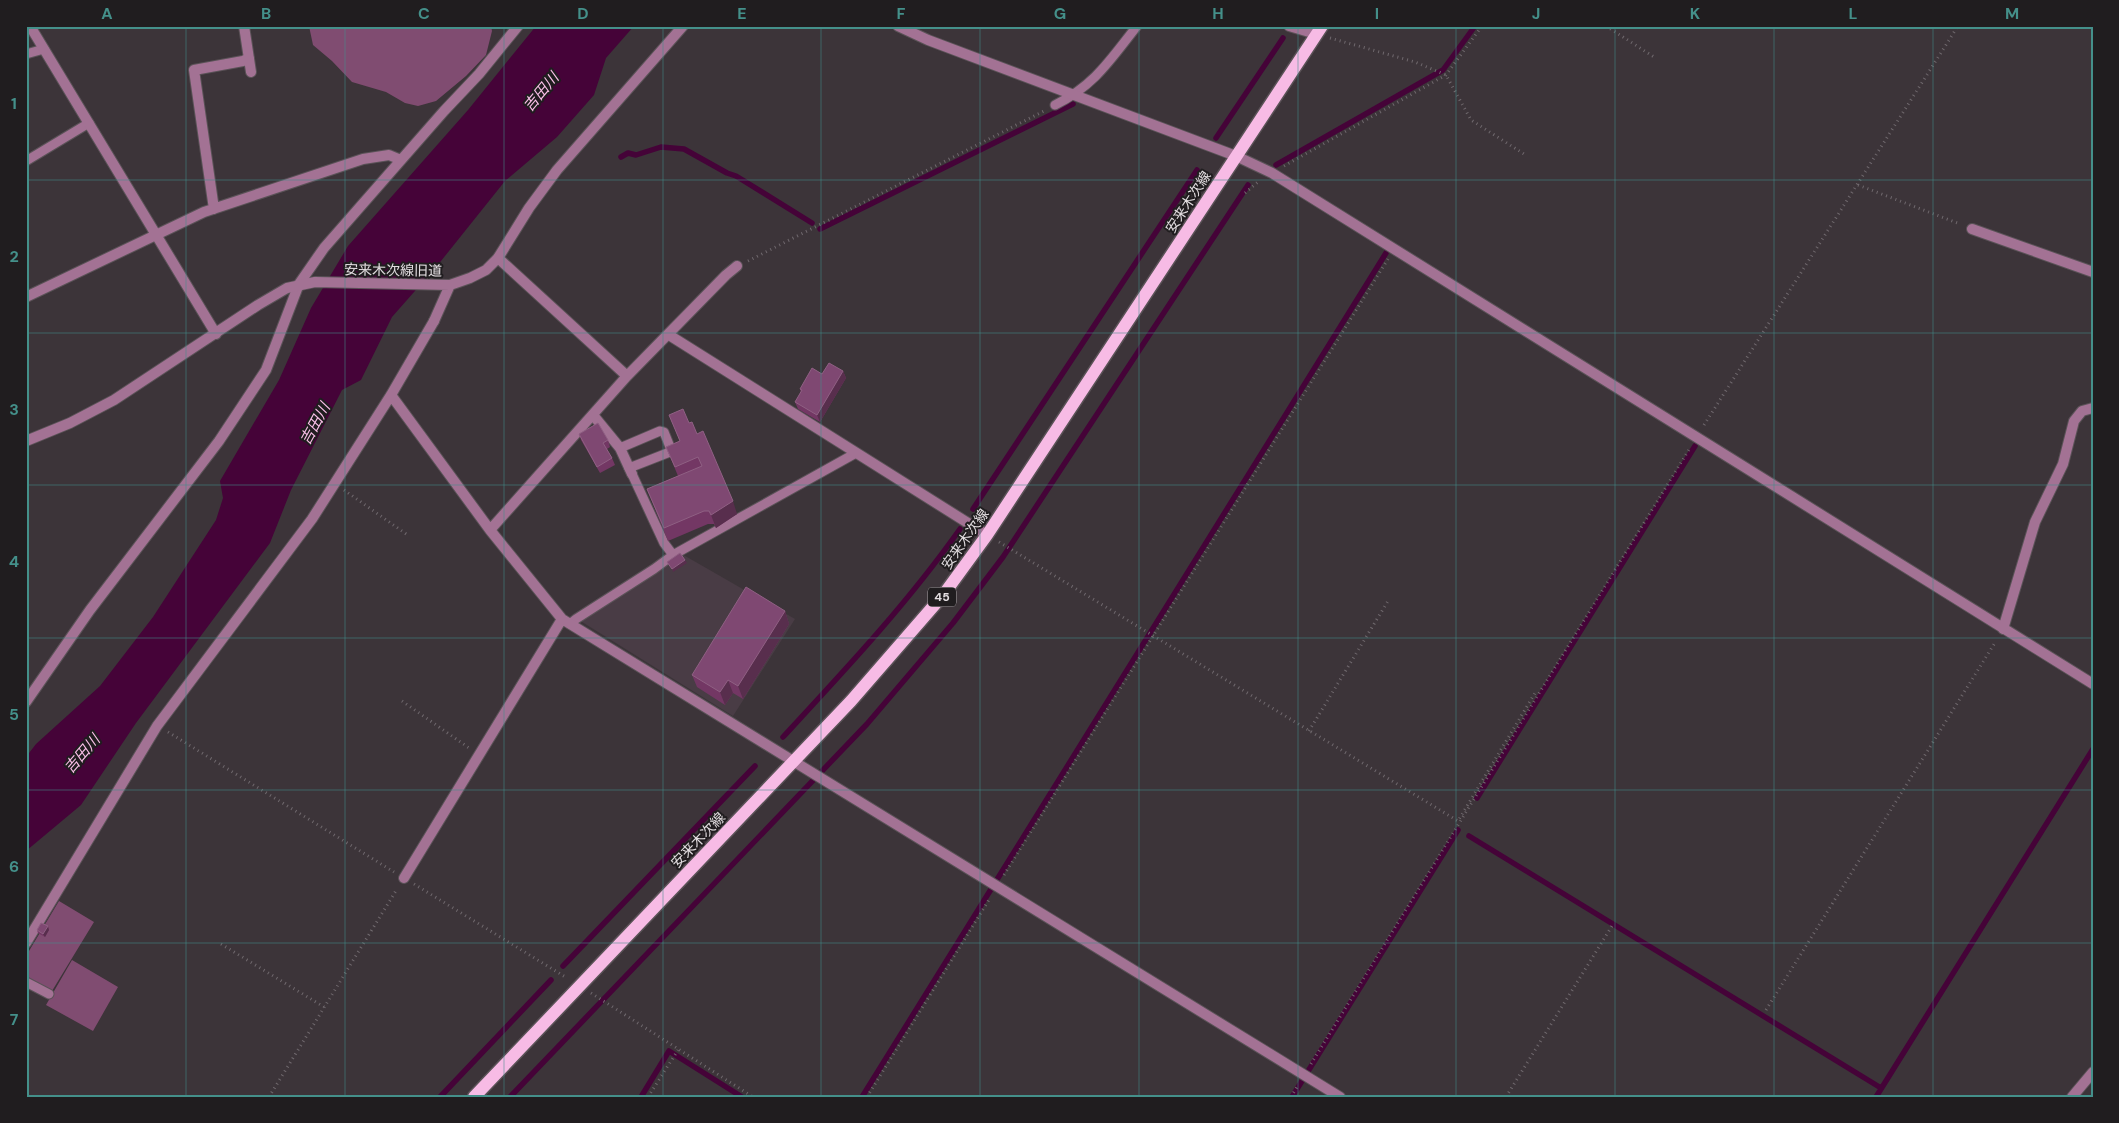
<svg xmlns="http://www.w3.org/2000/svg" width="2119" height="1123" font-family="'DM Sans','Noto Sans JP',sans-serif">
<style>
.built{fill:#493c45}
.green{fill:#804c71}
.water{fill:#450338}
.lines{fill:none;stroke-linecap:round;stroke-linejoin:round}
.stream{stroke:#450338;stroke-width:5.5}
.service-casing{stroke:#5a5257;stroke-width:11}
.minor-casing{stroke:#5a5257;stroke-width:12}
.tertiary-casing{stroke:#5a5257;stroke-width:12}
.primary-casing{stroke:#5a5257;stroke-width:15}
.path{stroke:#70696e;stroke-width:3;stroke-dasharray:1 4;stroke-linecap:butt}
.service{stroke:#a37294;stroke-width:9}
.minor{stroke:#a37294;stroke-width:10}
.tertiary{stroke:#a37294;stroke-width:10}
.primary{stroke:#f7bbe5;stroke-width:12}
.wall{fill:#733764}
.shaded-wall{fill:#582e4d}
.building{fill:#7f4872;stroke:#8f6083}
.grid{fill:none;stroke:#44908a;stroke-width:1;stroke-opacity:0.55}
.labels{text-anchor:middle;stroke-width:4;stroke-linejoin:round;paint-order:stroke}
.shield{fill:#201d1f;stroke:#a8a3a6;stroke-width:1}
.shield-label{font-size:12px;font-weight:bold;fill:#e2dde0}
.street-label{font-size:14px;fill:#e2dde0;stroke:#201d1f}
.water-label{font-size:15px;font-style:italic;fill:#fabfe8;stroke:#201d1f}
.neatline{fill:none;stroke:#44908a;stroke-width:2}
.grid-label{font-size:16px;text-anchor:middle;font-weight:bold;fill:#44908a}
</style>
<rect width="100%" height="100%" fill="#3c3439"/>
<path class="built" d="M680,553L795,619L733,716L579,620Z"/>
<path class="green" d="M309,26H491L492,31L486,55L466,76L436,101L418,106L405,103L386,92L352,82L332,61L313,45Z
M59,901L94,922L52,991L26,976V956Z
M72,960L118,987L93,1031L46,1005Z"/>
<path class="water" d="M536,26H634L606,58L594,95L557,137L505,181L437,266L392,317L361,380L342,390L291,490L270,543L136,723L81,805L26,851V757L36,744L100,686L153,617L216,520L223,498L220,481L279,380L311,308L348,246L468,110Z"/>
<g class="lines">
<path class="stream" d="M1216,138L1283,38
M621,157L628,153L636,155L661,147L684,149L727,173L736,176L812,223
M1276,165L1443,70L1475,26
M820,229L1073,104
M973,509L1197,170
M783,737C845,670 907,604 960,529
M1477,798L1695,446
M1469,836L1881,1088
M563,966L755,766
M440,1097L551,980
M510,1097L867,724L953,623L1003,557L1248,185
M641,1097L669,1051L742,1097
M862,1097L1386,253
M1292,1097L1458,830
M1876,1097L2093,749"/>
<g class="service-casing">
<path id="service" d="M26,54L44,49
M1055,105C1095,85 1110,60 1137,26
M26,161L89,123
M620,448L660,431L664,432L670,447V452L629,468
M632,474L664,543L673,555
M570,624L576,619L654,569L673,555L856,453
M26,982L49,994"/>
</g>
<g class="minor-casing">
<path id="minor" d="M30,26L216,334
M244,26L251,72
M898,26L928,40L1236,156L1272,173L2093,684
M1289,26L1316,34
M214,209L194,70L243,61L249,58
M1972,229L2093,272
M498,258L627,376
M26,297L204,212L363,159L389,155L401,160
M669,335L987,535
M391,395L490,530L562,619L1340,1097
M593,415L620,448L632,474
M490,530L627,376L726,275L737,266
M2003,629L2035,522L2063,464L2074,421L2082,411L2093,408
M26,702L90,610L219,441L266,370L299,284L324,248L444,111L479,74L518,26
M404,878L562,619
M26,943L157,726L312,519L391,395L434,321
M2072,1097L2093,1072"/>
</g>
<g class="tertiary-casing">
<path id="tertiary" d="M434,321L450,285
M26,441L70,423L114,400L258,305L287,288L315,282L450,285L470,278L486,270L498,258L529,208L557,170L683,26"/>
</g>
<g class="primary-casing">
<path id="primary" d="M474,1097L851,701L944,594L987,535L1322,26"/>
</g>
<path class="path" d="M1606,26L1654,57
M1330,38L1415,62L1446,75L1471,120L1524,154
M1284,166L1446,75L1482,26
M1858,185L1960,224
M1245,193L1259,181
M748,261L1046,110
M1704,425L1958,26
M344,490L409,536
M999,542L1458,821L1535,693
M402,701L469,748
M1309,731L1388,601
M168,732L394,872
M1004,875L1388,259
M414,884L567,978
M221,944L324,1007
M591,993L753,1097
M1766,1010L1996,641
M1311,1064L1690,448
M269,1097L397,889
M648,1097L678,1050
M867,1097L990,898
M1291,1097L1297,1087
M1506,1097L1612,926"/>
<use href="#service" class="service"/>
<use href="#minor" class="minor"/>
<use href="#tertiary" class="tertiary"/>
<use href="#primary" class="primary"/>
</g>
<path class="wall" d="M843,371L846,378L820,422L798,409L795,402L801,393L800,389L822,374Z
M669,415L689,423L697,434L737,514L716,528L714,524H708L668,541L647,489L678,476L666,447L680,441Z
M579,434L608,440L610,447L607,449L612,458L615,465L600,473L581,440Z
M785,611L789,624L743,699L733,693L725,705L697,687L692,675Z
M37,930H49L45,937L38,933Z"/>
<path class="shaded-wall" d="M843,371L846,378L820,422L817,415Z
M733,501L737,514L716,528L711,515Z
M685,560L687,563L673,572L672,569Z
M785,611L789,624L743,699L738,686Z
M728,680L733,693L725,705L720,692Z
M48,926L49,930L45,937L43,934Z"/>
<path class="building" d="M829,363L843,371L817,415L795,402L802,390L800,389L812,368L822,374Z
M683,409L689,423L692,422L697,434L703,431L733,501L711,515L709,511H704L664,528L647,489L702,466L698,457L675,467L666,447L680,441L669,415Z
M598,423L608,440L603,443L612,458L597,467L579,434Z
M680,553L685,560L672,569L667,562Z
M746,587L785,611L738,686L728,680L720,692L692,675Z
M41,923L48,926L43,934L37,930Z"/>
<path class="grid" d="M186,26V1097M345,26V1097M504,26V1097M663,26V1097M821,26V1097M980,26V1097M1139,26V1097M1298,26V1097M1456,26V1097M1615,26V1097M1774,26V1097M1933,26V1097M26,180H2093M26,333H2093M26,485H2093M26,638H2093M26,790H2093M26,943H2093"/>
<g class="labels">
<rect class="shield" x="928" y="587.5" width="28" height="19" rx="4"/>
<g class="shield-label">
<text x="942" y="601">45</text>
</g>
<g class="street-label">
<text transform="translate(1188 202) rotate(-57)" y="5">安来木次線</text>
<text transform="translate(393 270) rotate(1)" y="5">安来木次線旧道</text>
<text transform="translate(965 539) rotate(-55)" y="5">安来木次線</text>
<text transform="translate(698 840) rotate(-46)" y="5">安来木次線</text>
</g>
<g class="water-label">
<text transform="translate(541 92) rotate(-50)" y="5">吉田川</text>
<text transform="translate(315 424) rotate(-61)" y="5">吉田川</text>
<text transform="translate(82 754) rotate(-49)" y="5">吉田川</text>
</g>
</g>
<rect width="2119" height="1123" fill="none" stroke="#201d1f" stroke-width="55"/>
<rect x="28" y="28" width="2064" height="1068" class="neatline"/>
<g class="grid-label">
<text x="107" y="19">A</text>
<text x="266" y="19">B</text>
<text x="424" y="19">C</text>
<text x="583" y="19">D</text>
<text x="742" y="19">E</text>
<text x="901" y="19">F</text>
<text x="1060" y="19">G</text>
<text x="1218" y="19">H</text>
<text x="1377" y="19">I</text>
<text x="1536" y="19">J</text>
<text x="1695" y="19">K</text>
<text x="1853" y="19">L</text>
<text x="2012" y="19">M</text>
<text x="14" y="109">1</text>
<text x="14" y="262">2</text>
<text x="14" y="415">3</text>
<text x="14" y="567">4</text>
<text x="14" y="720">5</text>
<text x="14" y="872">6</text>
<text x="14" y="1025">7</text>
</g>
</svg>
